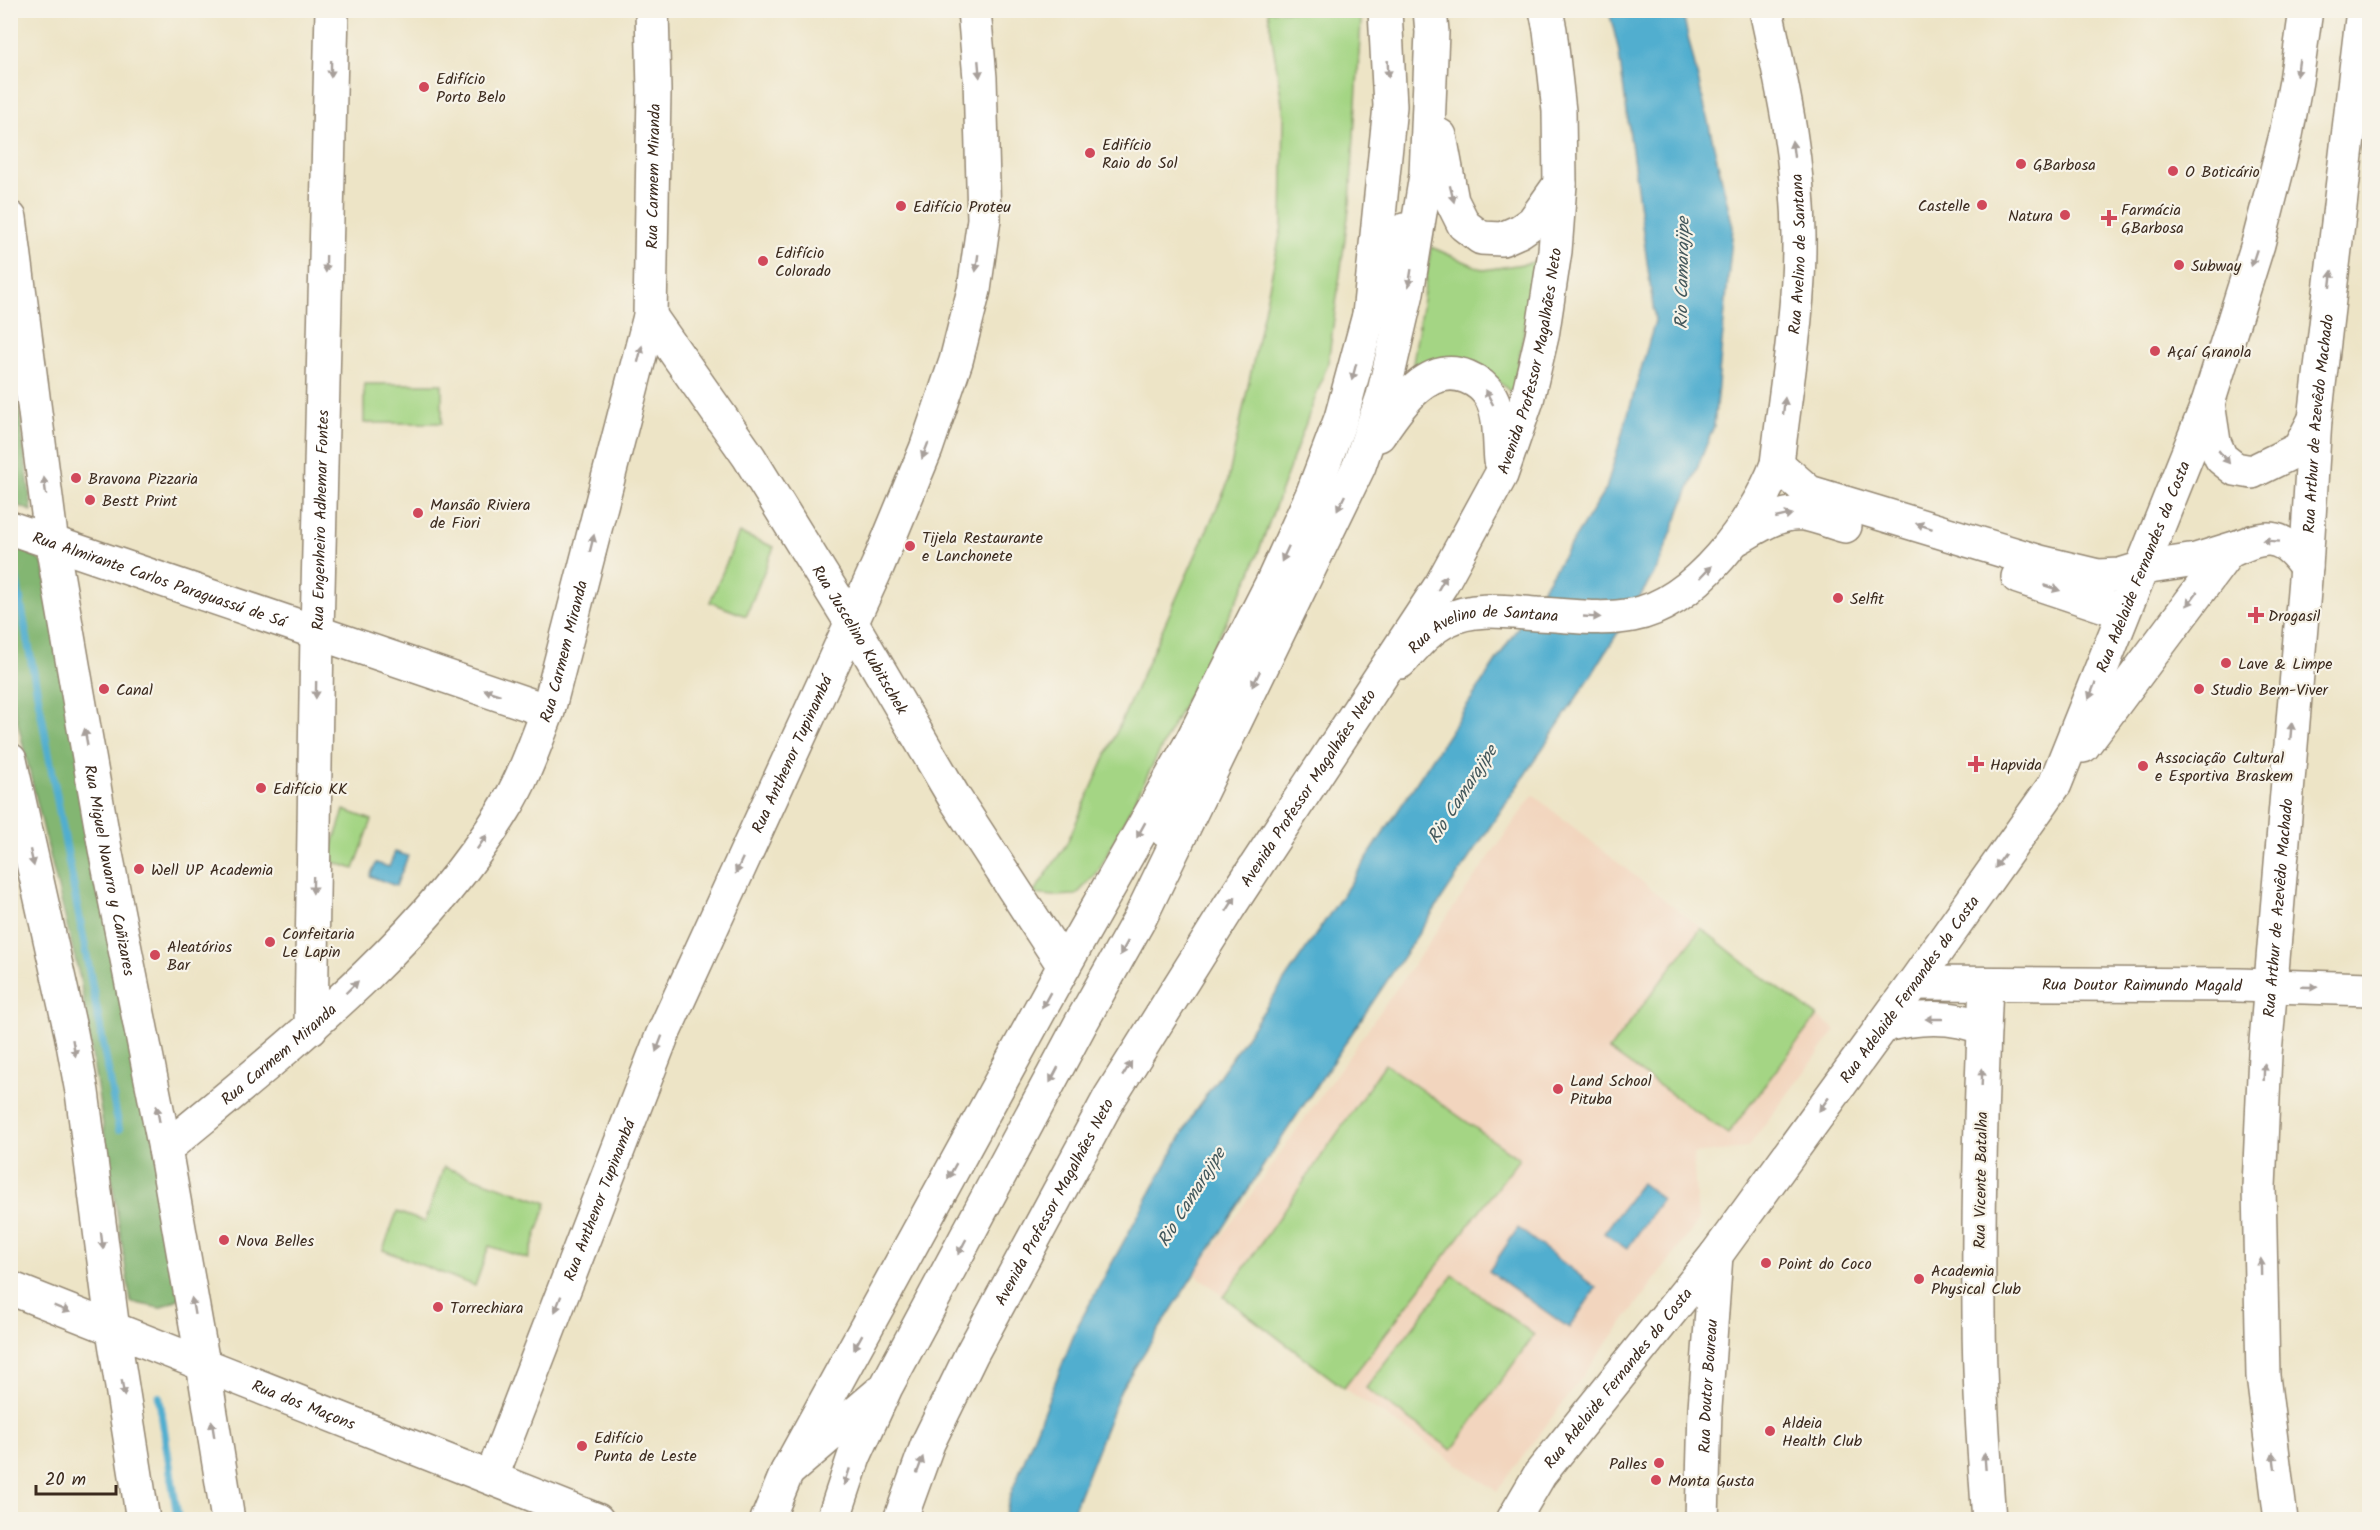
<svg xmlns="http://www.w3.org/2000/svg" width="2380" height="1530" font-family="Kalam,sans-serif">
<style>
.built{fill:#f2d5be}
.green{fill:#a4d584;stroke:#708051;stroke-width:1.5}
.forest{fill:#83b672;stroke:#5f7048;stroke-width:1.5}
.water{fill:#51aecf;stroke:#466c76;stroke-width:1.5}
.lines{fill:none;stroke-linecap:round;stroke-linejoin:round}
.stream{stroke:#51aecf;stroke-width:8}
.minor-casing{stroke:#948772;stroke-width:36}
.major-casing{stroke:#948772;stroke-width:36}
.minor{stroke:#fff;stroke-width:33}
.major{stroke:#fff;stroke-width:33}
.oneway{fill:#a79f9a}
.poi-dot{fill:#d1495b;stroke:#f7f3e8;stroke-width:2}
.labels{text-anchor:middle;stroke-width:4.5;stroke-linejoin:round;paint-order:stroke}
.poi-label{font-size:16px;fill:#3b2a1e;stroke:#f7f3e8;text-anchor:start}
.street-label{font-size:16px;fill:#3b2a1e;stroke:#f7f3e8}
.water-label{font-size:18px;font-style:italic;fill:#43585c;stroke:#f7f3e8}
</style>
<rect width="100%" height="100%" fill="#f7f3e8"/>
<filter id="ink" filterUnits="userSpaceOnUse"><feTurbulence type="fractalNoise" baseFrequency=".0167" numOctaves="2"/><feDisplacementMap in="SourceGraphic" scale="12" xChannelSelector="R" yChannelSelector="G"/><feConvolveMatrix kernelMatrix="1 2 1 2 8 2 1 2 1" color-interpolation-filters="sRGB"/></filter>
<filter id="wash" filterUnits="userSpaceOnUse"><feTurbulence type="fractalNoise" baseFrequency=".008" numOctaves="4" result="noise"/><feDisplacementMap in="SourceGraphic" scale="24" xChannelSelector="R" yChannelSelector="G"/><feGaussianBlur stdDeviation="1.35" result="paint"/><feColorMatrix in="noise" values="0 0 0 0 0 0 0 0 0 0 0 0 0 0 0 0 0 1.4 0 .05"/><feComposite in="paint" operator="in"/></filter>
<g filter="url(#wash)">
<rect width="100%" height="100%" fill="#ede4c6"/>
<path class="built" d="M1533,795L1757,973L1836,1030L1747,1148L1693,1154L1698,1222L1497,1491L1344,1388L1195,1274Z"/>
<path class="green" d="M1268,11H1359L1361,21L1350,202L1328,363L1250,575L1098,872L1076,895L1053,896L1033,894L1066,845L1227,485L1282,226L1284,117Z
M1431,247L1484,270L1536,262L1513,394L1476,362L1412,370Z
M364,384H442V423H364Z
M739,533L774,547L746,616L710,602Z
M344,810L372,820L354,869L328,860Z
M1701,928L1757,973L1817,1016L1728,1134L1609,1050Z
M1385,1064L1519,1159L1344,1388L1224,1297Z
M444,1167L547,1203L528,1259L489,1246L475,1286L383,1250L397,1212L425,1222Z
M1453,1275L1534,1335L1452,1450L1366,1388Z"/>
<path class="forest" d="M11,347L32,511L11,503Z
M10,545L25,550L43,563L184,1296L160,1308L131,1302L80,979L11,695Z"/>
<path class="water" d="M1609,11H1682L1733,227L1714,426L1657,569L1591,676L1265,1163L1121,1389L1075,1506L1073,1519L1004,1520L1010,1496L1077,1327L1194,1113L1344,893L1504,649L1606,489L1655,321L1618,47Z
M395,852L408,856L396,886L370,876L376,863L389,867Z
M1641,1183L1662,1199L1627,1249L1604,1233Z
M1518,1228L1596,1288L1569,1328L1489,1271Z"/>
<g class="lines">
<path class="stream" d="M13,563L119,1129
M159,1397L178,1520"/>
</g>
</g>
<g filter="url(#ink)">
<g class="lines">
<g class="minor-casing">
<g id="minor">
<path id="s1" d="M10,218L52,544L105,849L165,1149L203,1364L228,1520"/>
<path id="s2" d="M650,316L749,457L851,622L954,797L1064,966"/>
<path d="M2208,403L2214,442L2221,458L2235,469L2252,472L2299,449L2315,419"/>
<path d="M1777,464L1809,492L2040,562L2098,576L2120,575L2143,568L2196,560L2241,546"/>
<path id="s3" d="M10,528L548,711"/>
<path d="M1736,539C1756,528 1779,511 1803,514C1817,516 1831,522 1845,526"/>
<path d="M2018,577L2123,612"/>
<path id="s4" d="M1400,662C1414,647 1428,629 1447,620C1474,606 1508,612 1537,614C1568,615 1601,621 1632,615C1695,604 1756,520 1777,464C1785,393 1799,316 1799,245C1800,165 1783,88 1766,10"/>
<path d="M2083,746L2228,552C2264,535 2281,530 2306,567"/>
<path d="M10,760L71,1033L82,1092L113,1330L143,1520"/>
<path id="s5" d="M1914,983L2238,985L2370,989"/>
<path d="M1986,985C1981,1094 1978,1204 1979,1314C1979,1383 1984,1451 1989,1520"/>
<path d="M1882,1026C1914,1017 1954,1014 1984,1029"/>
<path id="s6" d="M311,1028L317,632L332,10"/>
<path id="s7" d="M165,1149C284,1050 422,944 504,810C523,780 535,744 548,711L650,316L654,91L652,10"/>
<path id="s8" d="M10,1288L597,1520"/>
<path id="s9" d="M492,1476L662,1036L878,565L926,449L956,361L974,290L984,219L980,78L974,10"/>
<path d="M767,1520L787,1472L1064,966L1191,743L1272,583L1312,495L1341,418L1369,315L1390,106L1385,10"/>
<path id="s10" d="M1513,1520L1540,1474L1716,1255L1914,983L2055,784L2208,403L2258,244L2286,135L2296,81L2306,10"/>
<path id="s11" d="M1702,1520L1705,1408L1716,1255"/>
<path id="s12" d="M2281,1520L2263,1376L2259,1187L2265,1054L2306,567L2315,419L2363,10"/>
</g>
</g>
<g class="major-casing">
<g id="major">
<path d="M1440,136L1452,201L1464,225L1481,238L1502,239L1520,231L1533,222L1560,184"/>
<path d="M1369,315L1404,230"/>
<path d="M1379,435C1398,407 1427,361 1467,377C1477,381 1485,387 1491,397C1501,416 1499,440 1501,461"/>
<path d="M1166,831L1191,743"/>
<path d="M787,1472L878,1394"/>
<path d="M833,1520L854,1457L886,1387L1081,1023L1140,918L1359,466L1383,396L1407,293L1426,175L1432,32L1430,10"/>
<path id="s13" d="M900,1520L928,1443L971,1355L1110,1097L1229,907L1441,585L1501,475L1527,400L1542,336L1555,251L1560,184L1559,111L1550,30L1546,10"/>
</g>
</g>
<use href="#minor" class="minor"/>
<use href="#major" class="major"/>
</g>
<defs><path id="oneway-solid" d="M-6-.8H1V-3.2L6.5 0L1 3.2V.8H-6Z" transform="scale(1.5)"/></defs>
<g class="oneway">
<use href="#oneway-solid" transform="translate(2298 68) rotate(98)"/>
<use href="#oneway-solid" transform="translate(331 69) rotate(91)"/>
<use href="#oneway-solid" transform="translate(979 69) rotate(85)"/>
<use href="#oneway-solid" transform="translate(1388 69) rotate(88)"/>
<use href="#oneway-solid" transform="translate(1793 149) rotate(-97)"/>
<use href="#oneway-solid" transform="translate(1452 194) rotate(76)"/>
<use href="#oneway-solid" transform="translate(2254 258) rotate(108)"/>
<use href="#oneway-solid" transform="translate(977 263) rotate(98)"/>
<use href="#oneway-solid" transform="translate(326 264) rotate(91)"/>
<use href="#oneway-solid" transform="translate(1410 278) rotate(99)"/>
<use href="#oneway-solid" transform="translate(2331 279) rotate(-83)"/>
<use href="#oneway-solid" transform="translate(640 354) rotate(-76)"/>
<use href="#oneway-solid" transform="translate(1354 372) rotate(105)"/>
<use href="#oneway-solid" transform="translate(1489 397) rotate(-118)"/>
<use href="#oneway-solid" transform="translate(1784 406) rotate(-84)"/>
<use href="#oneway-solid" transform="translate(925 451) rotate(111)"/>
<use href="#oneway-solid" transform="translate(2224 457) rotate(50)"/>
<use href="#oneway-solid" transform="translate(45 486) rotate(-97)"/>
<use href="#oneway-solid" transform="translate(1341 503) rotate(116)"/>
<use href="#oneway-solid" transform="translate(1784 516) rotate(-13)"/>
<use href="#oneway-solid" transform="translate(1924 526) rotate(-162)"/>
<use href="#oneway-solid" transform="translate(2271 541) rotate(-176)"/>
<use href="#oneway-solid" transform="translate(592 543) rotate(-76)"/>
<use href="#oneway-solid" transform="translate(1285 554) rotate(115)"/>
<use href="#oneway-solid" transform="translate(1706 572) rotate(-46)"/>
<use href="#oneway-solid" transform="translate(1442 583) rotate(-60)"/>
<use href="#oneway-solid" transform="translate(2052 588) rotate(18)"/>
<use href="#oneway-solid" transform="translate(2192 599) rotate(127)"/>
<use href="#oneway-solid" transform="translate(1592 617) rotate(3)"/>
<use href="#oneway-solid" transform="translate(1256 679) rotate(116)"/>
<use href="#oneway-solid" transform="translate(316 690) rotate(91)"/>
<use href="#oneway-solid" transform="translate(2092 691) rotate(112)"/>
<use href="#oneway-solid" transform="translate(492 692) rotate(-161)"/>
<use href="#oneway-solid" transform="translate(2291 731) rotate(-85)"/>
<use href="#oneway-solid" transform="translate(86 737) rotate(-100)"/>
<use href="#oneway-solid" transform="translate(1141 830) rotate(119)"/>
<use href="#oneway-solid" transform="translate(482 842) rotate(-55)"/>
<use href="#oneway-solid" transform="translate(32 858) rotate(77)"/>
<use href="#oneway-solid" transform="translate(2000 861) rotate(125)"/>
<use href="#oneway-solid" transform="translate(739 866) rotate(115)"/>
<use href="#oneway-solid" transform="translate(313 885) rotate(91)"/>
<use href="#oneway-solid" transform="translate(1231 904) rotate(-57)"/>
<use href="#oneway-solid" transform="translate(1124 948) rotate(119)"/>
<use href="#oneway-solid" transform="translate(352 987) rotate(-44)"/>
<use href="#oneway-solid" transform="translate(2309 987) rotate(2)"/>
<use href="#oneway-solid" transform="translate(1046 1000) rotate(119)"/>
<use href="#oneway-solid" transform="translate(1934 1019) rotate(180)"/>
<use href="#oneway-solid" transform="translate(659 1044) rotate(111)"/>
<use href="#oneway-solid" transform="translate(74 1048) rotate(80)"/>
<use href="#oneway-solid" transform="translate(1127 1069) rotate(-58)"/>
<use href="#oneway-solid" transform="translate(2264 1072) rotate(-88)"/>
<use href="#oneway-solid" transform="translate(1054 1075) rotate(118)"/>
<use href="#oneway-solid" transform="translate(1982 1077) rotate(-88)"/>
<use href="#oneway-solid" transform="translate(1824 1104) rotate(126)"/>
<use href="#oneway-solid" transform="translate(158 1114) rotate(-101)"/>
<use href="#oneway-solid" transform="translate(952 1171) rotate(119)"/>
<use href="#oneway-solid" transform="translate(102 1241) rotate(83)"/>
<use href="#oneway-solid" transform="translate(962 1247) rotate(118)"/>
<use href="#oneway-solid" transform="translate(2261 1267) rotate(-91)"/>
<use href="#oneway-solid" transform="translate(558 1304) rotate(111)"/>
<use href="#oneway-solid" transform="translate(193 1306) rotate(-100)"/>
<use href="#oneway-solid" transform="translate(62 1309) rotate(22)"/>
<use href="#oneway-solid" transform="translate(858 1342) rotate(119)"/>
<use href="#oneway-solid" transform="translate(123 1388) rotate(81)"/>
<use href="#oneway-solid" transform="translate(213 1429) rotate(-99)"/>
<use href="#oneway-solid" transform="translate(1985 1461) rotate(-94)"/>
<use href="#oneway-solid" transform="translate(2274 1461) rotate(-97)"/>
<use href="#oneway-solid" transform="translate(920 1465) rotate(-70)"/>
<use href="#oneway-solid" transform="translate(847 1477) rotate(108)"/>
</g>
</g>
<g class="poi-dot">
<circle cx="424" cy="87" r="6"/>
<circle cx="1090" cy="153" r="6"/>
<circle cx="2021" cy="164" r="6"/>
<circle cx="2173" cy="171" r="6"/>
<circle cx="1982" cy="205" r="6"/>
<circle cx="901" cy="206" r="6"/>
<circle cx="2065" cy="215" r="6"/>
<path d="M2106 209h6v6h6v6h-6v6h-6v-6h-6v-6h6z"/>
<circle cx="763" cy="261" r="6"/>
<circle cx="2179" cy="265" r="6"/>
<circle cx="2155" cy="351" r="6"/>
<circle cx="76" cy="478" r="6"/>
<circle cx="90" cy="500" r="6"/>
<circle cx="418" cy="513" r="6"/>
<circle cx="910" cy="546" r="6"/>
<circle cx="1838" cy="598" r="6"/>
<path d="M2253 606h6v6h6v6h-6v6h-6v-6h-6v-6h6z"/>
<circle cx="2226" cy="663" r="6"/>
<circle cx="104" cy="689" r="6"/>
<circle cx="2199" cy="689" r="6"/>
<path d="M1973 755h6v6h6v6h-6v6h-6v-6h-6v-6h6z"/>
<circle cx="2143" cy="766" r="6"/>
<circle cx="261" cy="788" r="6"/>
<circle cx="139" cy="869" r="6"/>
<circle cx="270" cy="942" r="6"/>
<circle cx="155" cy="955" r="6"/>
<circle cx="1558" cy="1089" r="6"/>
<circle cx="224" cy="1240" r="6"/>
<circle cx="1766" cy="1263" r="6"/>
<circle cx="1919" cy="1279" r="6"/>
<circle cx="438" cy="1307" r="6"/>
<circle cx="1770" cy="1431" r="6"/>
<circle cx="582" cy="1446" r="6"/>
<circle cx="1659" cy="1463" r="6"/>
<circle cx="1656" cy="1480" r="6"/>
</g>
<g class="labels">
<g class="poi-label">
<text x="436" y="84">Edifício<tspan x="436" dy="18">Porto Belo</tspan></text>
<text x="1102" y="150">Edifício<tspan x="1102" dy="18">Raio do Sol</tspan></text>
<text x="2033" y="170">GBarbosa</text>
<text x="2185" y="177">O Boticário</text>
<text x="1970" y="211" text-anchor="end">Castelle</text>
<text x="913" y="212">Edifício Proteu</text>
<text x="2121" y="215">Farmácia<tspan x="2121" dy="18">GBarbosa</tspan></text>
<text x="2053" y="221" text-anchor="end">Natura</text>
<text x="775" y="258">Edifício<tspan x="775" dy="18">Colorado</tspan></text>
<text x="2191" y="271">Subway</text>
<text x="2167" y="357">Açaí Granola</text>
<text x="88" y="484">Bravona Pizzaria</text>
<text x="102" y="506">Bestt Print</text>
<text x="430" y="510">Mansão Riviera<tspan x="430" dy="18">de Fiori</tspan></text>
<text x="922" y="543">Tijela Restaurante<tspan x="922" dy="18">e Lanchonete</tspan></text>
<text x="1850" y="604">Selfit</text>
<text x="2268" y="621">Drogasil</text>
<text x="2238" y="669">Lave &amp; Limpe</text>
<text x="116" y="695">Canal</text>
<text x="2211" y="695">Studio Bem-Viver</text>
<text x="2155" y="763">Associação Cultural<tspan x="2155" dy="18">e Esportiva Braskem</tspan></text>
<text x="1990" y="770">Hapvida</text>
<text x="273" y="794">Edifício KK</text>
<text x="151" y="875">Well UP Academia</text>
<text x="282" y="939">Confeitaria<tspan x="282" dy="18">Le Lapin</tspan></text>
<text x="167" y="952">Aleatórios<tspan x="167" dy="18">Bar</tspan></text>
<text x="1570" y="1086">Land School<tspan x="1570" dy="18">Pituba</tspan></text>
<text x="236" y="1246">Nova Belles</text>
<text x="1778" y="1269">Point do Coco</text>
<text x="1931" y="1276">Academia<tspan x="1931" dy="18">Physical Club</tspan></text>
<text x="450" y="1313">Torrechiara</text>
<text x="1782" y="1428">Aldeia<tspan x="1782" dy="18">Health Club</tspan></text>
<text x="594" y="1443">Edifício<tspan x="594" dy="18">Punta de Leste</tspan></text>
<text x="1647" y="1469" text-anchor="end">Palles</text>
<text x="1668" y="1486">Monta Gusta</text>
</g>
<g class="street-label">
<text dy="6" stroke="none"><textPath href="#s7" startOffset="1138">Rua Carmem Miranda</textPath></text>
<text dy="6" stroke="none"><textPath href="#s4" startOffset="678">Rua Avelino de Santana</textPath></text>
<text dy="6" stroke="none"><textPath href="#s13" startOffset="1326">Avenida Professor Magalhães Neto</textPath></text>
<text dy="6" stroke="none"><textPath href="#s12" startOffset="1100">Rua Arthur de Azevêdo Machado</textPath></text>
<text dy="6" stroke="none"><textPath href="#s6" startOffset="508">Rua Engenheiro Adhemar Fontes</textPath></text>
<text dy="6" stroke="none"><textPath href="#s10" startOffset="1149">Rua Adelaide Fernandes da Costa</textPath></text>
<text dy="6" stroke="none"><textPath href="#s3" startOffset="158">Rua Almirante Carlos Paraguassú de Sá</textPath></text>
<text dy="6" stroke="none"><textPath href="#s4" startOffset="96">Rua Avelino de Santana</textPath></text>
<text dy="6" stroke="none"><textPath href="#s2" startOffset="386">Rua Juscelino Kubitschek</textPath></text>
<text dy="6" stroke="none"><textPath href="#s7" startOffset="652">Rua Carmem Miranda</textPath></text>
<text dy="6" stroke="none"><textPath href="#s9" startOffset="782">Rua Anthenor Tupinambá</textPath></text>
<text dy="6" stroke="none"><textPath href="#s13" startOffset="840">Avenida Professor Magalhães Neto</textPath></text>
<text dy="6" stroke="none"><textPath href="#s1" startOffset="660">Rua Miguel Navarro y Cañizares</textPath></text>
<text dy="6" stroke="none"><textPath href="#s12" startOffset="614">Rua Arthur de Azevêdo Machado</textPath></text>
<text dy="6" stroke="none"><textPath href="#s5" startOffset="228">Rua Doutor Raimundo Magald</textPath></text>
<text dy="6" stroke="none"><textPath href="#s10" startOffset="663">Rua Adelaide Fernandes da Costa</textPath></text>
<text dy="6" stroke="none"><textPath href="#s7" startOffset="148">Rua Carmem Miranda</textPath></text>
<text transform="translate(1980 1180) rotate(-89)" y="6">Rua Vicente Batalha</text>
<text dy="6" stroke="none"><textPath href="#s9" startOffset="296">Rua Anthenor Tupinambá</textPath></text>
<text dy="6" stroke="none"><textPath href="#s13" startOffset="354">Avenida Professor Magalhães Neto</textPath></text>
<text dy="6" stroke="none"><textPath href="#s10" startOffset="177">Rua Adelaide Fernandes da Costa</textPath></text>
<text dy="6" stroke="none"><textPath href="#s11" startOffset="134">Rua Doutor Boureau</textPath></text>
<text dy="6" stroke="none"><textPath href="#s8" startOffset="316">Rua dos Maçons</textPath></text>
</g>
<g class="water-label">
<text transform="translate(1682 273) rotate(-89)" y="6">Rio Camarajipe</text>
<text transform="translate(1462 794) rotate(-57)" y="6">Rio Camarajipe</text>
<text transform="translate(1191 1197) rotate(-58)" y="6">Rio Camarajipe</text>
</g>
</g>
<rect width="2380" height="1530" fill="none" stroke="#f7f3e8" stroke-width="36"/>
<path d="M36 1485v9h80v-9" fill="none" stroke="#3b2a1e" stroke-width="3"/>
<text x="45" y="1485" font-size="18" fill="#3b2a1e" stroke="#f7f3e8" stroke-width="4.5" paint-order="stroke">20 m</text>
</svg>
